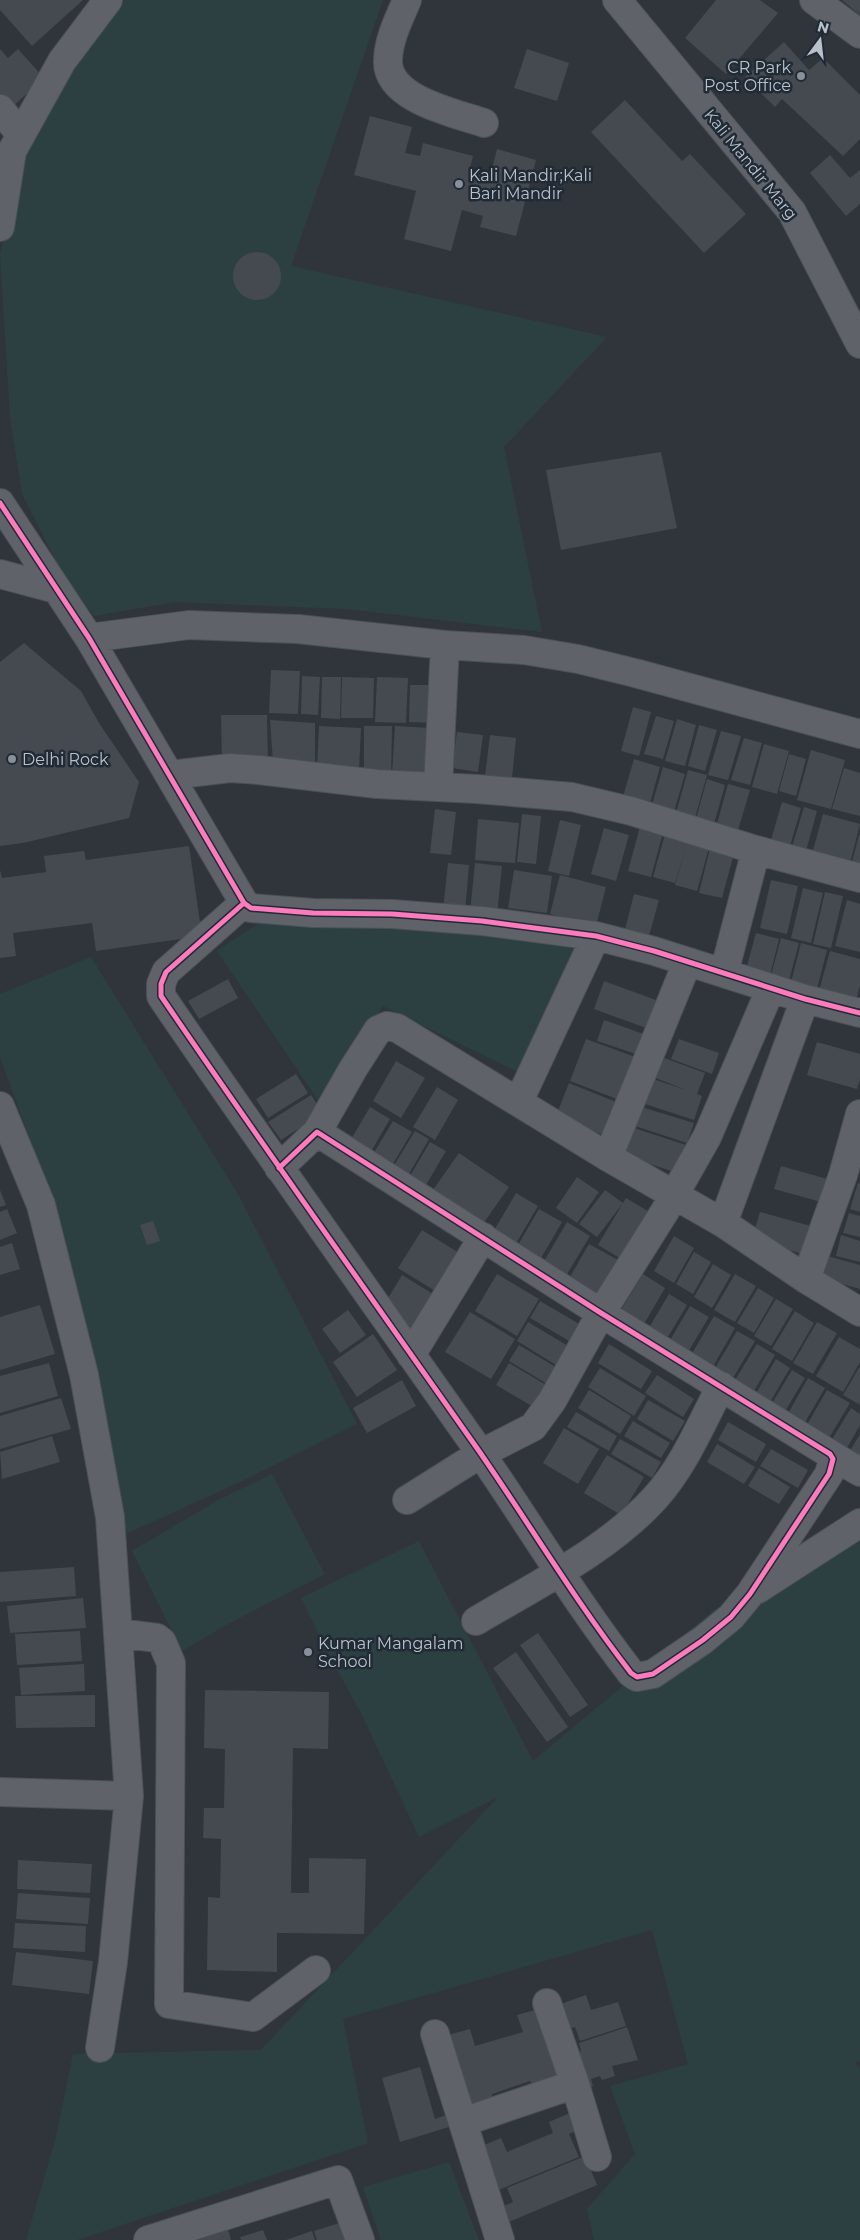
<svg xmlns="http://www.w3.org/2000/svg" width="860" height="2240" font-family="Montserrat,sans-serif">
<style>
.green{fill:#2c4042}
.building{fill:#454a50}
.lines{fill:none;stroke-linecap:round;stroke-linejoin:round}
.minor-casing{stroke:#4c5156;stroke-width:30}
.minor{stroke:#5f6369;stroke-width:28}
.cycleway-casing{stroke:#212b36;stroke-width:8}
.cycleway{stroke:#fd7abc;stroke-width:5}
.poi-dot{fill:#899099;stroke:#212b36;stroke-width:2}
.labels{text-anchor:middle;stroke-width:5;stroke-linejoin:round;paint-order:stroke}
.poi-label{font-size:16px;fill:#bac1cb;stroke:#212b36;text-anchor:start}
.street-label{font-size:16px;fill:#bac1cb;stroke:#212b36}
</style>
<rect width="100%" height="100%" fill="#2f353b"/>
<path class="green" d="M117,0H383L291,266L607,337L504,447L542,632L347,609L175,602L94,616L63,575L22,494L10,418L0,253L34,123Z
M268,917L425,925L584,947L526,1076L383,1006L318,1100L217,951Z
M91,957L238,1194L357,1424L242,1481L126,1534L83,1312L54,1205L0,1057V994Z
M272,1474L325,1574L226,1625L182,1651L132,1551L220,1499Z
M860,1532V2060L855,2063L860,2069V2240H594L587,2209L635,2154L610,2086L688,2064L652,1930L343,2019L368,2143L77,2240H26L56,2137L73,2054L261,2050L498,1797L419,1837L362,1715L331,1659L301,1598L419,1541L533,1761L715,1609Z
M449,2162L479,2240H381L363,2187Z"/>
<path class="building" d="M0,0H83L32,46L0,10Z
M716,0H760L778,13L726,74L685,38Z
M842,0H860V15Z
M784,42L809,70L823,58L860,95V139L843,156L782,99L775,107L745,77Z
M0,49L8,58L18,49L44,78L11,108L0,96Z
M527,49L569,63L557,101L514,88Z
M625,100L682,161L690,154L746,214L704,253L591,132Z
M370,116L412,127L405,153L420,156L423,143L473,156L469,172L490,177L497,149L536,160L516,236L480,227L483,216L462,210L451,251L404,239L416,191L354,175Z
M830,155L850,178L860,170V204L846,216L810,173Z
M233 276a24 24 0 1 1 48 0a24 24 0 1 1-48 0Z
M661,452L677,528L561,550L546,470Z
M24,643L81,691L99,723L139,782L129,818L23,843L0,846V662Z
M271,670L300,671L298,714L269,713Z
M302,676L320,677L318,715L301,714Z
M322,677H341L340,719L321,718Z
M342,677L374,678L373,718H341Z
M377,677L408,678L406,723L375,722Z
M410,685H438L437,723L409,722Z
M633,707L651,712L639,756L621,751Z
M221,715H267L268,763L222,764Z
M656,716L674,721L663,759L644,754Z
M677,719L696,725L685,766L665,761Z
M270,720L315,723V762H273Z
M699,725L717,730L705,771L688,766Z
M319,726L361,728L359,770L317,768Z
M364,726H392L391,780H364Z
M395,726L431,728L428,777L392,775Z
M721,731L741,736L728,780L708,775Z
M457,732L483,735L478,772L452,768Z
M490,735L516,738L511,788L484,785Z
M744,738L762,743L750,785L731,780Z
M764,744L789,751L777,794L752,787Z
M811,750L845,760L831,809L797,800Z
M789,754L806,759L796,796L779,791Z
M634,759L660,767L649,807L622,800Z
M663,767L685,774L673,815L651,808Z
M844,768L860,773V816L832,809Z
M688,770L707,775L695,818L676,813Z
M707,779L725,785L714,824L696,819Z
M728,784L750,790L738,830L717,824Z
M782,802L801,808L790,846L771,840Z
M804,807L817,811L806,851L792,847Z
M435,809L456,812L451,855L430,853Z
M522,814L541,816L536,864L517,862Z
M823,814L860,824L848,871L810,861Z
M478,819L519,823L515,863L475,860Z
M560,820L581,825L569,876L548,871Z
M641,823L664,829L651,877L628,871Z
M604,828L629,835L616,881L591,874Z
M665,834L710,844L697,891L675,885L686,848L675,883L653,877Z
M859,835H860V873L850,870Z
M712,840L736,846L722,898L699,893Z
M189,846L202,936L96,951L92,923L13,933L16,956L0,958V870L2,878L46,872L44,856L84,851L86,860Z
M448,863L469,865L465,913L443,910Z
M475,863L502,866L497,915L470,912Z
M514,870L552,876L547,913L508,908Z
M560,875L606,887L596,926L550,914Z
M771,880L798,886L787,934L760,928Z
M803,888L823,893L811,943L791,938Z
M825,892L843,896L831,948L813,944Z
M634,894L659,900L647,943L623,937Z
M847,900L860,904V952L835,946Z
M756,933L779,939L769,979L745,973Z
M781,938L799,943L788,984L770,979Z
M801,943L827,950L816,993L790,986Z
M830,951L860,959V985L855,1004L818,994Z
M228,979L238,998L199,1019L188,1001Z
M604,981L656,1000L646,1028L594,1009Z
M604,1020L652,1037L645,1057L597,1041Z
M586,1039L638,1058L622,1101L570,1081Z
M679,1039L719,1053L712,1074L671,1059Z
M817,1042L860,1054V1079L857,1089L807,1075Z
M659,1056L705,1073L697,1094L702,1096L694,1120L639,1102L647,1077L686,1090L651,1076Z
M396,1061L425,1078L401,1118L373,1101Z
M296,1074L308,1093L268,1118L256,1099Z
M569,1083L621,1104L608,1137L556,1116Z
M437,1087L458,1100L435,1140L413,1127Z
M311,1095L323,1113L281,1140L268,1122Z
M638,1106L694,1123L687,1143L632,1125Z
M370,1107L390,1119L366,1160L346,1148Z
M393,1121L412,1132L388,1172L369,1161Z
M634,1128L686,1145L677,1173L624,1155Z
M415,1131L429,1139L405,1181L390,1172Z
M430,1142L446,1151L423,1190L407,1181Z
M459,1153L509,1187L478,1231L428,1197Z
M781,1166L838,1182L832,1205L774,1189Z
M577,1177L599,1192L577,1223L556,1208Z
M858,1183L860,1184V1212L850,1209Z
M0,1190L6,1205L0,1207Z
M605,1190L623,1203L597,1237L579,1224Z
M516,1193L538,1206L511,1252L489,1239Z
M626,1198L651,1213L623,1260L598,1245Z
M7,1209L17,1233L0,1240V1212Z
M539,1209L562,1222L537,1265L514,1252Z
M760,1212L818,1228L809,1256L752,1239Z
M849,1213L860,1216V1237L843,1233Z
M153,1221L160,1241L147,1245L140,1225Z
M567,1222L590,1236L563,1281L540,1268Z
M422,1230L464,1256L440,1294L398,1268Z
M841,1235L860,1241V1262L836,1256Z
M674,1236L694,1248L674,1283L654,1271Z
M12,1243L20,1269L0,1275V1247Z
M589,1244L618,1260L595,1299L567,1282Z
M694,1252L711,1262L693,1294L676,1284Z
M820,1254L860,1265V1289L814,1276Z
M713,1264L731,1275L712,1308L694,1297Z
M497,1274L539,1299L517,1336L475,1311Z
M643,1274L665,1288L641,1329L618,1315Z
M735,1274L756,1286L735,1322L714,1310Z
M402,1275L438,1297L418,1331L381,1310Z
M758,1288L774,1298L754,1333L737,1323Z
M669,1294L687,1305L665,1342L647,1331Z
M776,1299L793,1309L771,1346L754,1336Z
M540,1301L581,1325L571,1342L530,1318Z
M40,1305L55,1354L0,1370V1317Z
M690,1306L709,1317L688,1352L669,1342Z
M348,1310L366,1335L340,1353L322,1329Z
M795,1311L814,1323L792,1361L772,1349Z
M470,1312L515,1339L491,1379L445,1352Z
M714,1316L735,1328L711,1370L690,1357Z
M528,1322L573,1349L561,1368L517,1341Z
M817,1322L837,1333L813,1374L793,1363Z
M737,1331L755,1341L730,1383L712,1373Z
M373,1334L397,1370L357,1397L333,1362Z
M839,1337L860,1349V1362L843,1392L816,1376Z
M609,1344L652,1371L641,1389L598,1363Z
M757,1344L775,1355L751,1396L732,1385Z
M519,1345L559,1369L549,1385L509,1361Z
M776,1359L790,1368L766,1409L752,1400Z
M49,1363L58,1396L0,1413V1376Z
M509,1363L548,1386L535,1408L496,1385Z
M860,1366V1405L843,1395Z
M600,1368L646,1396L634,1416L588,1387Z
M792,1370L805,1378L781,1418L768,1410Z
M657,1375L694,1399L683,1417L645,1393Z
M808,1378L825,1388L801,1429L785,1419Z
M402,1380L416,1406L367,1433L353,1408Z
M589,1390L631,1416L620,1434L578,1408Z
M827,1390L850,1403L826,1443L804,1430Z
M61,1398L71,1429L0,1449V1416Z
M648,1400L685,1421L673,1441L637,1419Z
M851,1408L860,1414V1425L843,1455L828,1446Z
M576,1412L617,1436L609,1451L567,1427Z
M633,1421L670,1443L661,1458L624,1436Z
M728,1422L766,1444L756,1462L718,1440Z
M564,1428L599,1449L578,1484L543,1463Z
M860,1434V1464L847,1456Z
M52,1436L60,1462L2,1479L0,1452Z
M620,1439L661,1462L652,1478L611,1454Z
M717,1444L755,1467L744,1484L707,1462Z
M771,1449L808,1470L798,1488L760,1466Z
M607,1455L644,1477L621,1515L584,1493Z
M759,1468L790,1487L779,1504L748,1486Z
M74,1567L76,1596L0,1602V1572Z
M83,1598L86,1628L10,1633L7,1606Z
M80,1631L82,1661L17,1665L15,1634Z
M538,1633L588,1705L570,1717L520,1645Z
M516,1652L568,1727L547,1742L493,1668Z
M84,1664L85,1691L21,1695L19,1668Z
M205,1690L329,1692L328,1749L293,1748L291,1893H309V1858L366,1859L364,1934L277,1933V1972L207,1970L208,1897L220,1898L221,1839L203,1838L204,1808H224L225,1749L204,1748Z
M95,1695V1727L16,1728L15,1696Z
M18,1860L92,1864L90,1893L17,1889Z
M18,1893L90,1898L88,1924L16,1919Z
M15,1923L86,1926L85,1952L13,1948Z
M16,1952L93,1961L89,1994L12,1985Z
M586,1995L591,2010L618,2002L626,2026L580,2041L575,2027L570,2029L558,2005Z
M542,2008L562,2082L536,2090L530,2081L492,2094L493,2103L472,2108L444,2036L470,2029L475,2046L523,2032L517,2015Z
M627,2027L638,2060L612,2066L615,2076L602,2080L600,2076L591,2079L593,2086L587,2088L575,2053L581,2051L579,2043Z
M420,2067L435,2119L446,2115L449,2127L400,2142L382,2078Z
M570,2113L578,2130L569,2134L579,2157L496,2191L472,2150L501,2138L507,2152L553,2133L549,2122Z
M585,2156L597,2185L504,2224L497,2209L513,2202L507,2188Z
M349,2220L355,2240H317L314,2231Z
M227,2226L231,2240H193Z
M263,2230L267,2240H241L240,2237Z
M312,2231L315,2240H286Z"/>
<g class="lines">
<g class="minor-casing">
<path id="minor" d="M407,0C399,19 389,38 388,59C385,99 455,113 484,123
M617,0L792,212L860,344
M814,0L860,34
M0,109L21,135
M0,227L12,151L62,61L108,0
M0,503L89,638L244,903L251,908L313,913L392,914L482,921L596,936L654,951L805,999L860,1013
M0,574L56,589
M89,638L189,625L298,629L445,645L524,650L578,659L635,673L860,734
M171,775L230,768L259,770L377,784L477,789L572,797L631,811L756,850L860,878
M438,787L445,645
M244,903L166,972L161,984V996C265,1149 373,1300 479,1451C530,1525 576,1602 631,1673L637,1677L653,1674L703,1640L731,1617L750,1594L829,1474L833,1459L830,1454L601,1313L317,1132L279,1168
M724,973L756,850
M519,1101L596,936
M0,1106L41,1205L84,1375L110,1517L129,1796L113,1962L100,2048
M317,1132L353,1069L378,1030L387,1026L397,1028L608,1157L723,1223L806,1279L860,1312
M608,1157L687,963
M723,1223L805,999
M806,1279L843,1175L860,1114
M411,1355L483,1237
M830,1454L860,1472
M407,1500L480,1454L533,1427L552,1401L601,1313L665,1211L707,1137L771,988
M758,1589L860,1523
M476,1621C536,1585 608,1550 655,1498C684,1466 701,1424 721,1386
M118,1633L157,1638L162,1642L171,1663L169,2004L253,2017L316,1970
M0,1792L129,1796
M435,2034L500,2240
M575,2084L597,2157
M463,2122L575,2084L547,2003
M148,2240L338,2180L360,2240"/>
</g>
<use href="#minor" class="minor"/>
<g class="cycleway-casing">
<path id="cycleway" d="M0,503L89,638L244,903L251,908L313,913L392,914L482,921L596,936L654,951L805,999L860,1013
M244,903L166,972L161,984V996C265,1149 373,1300 479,1451C530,1525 576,1602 631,1673L637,1677L653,1674L703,1640L731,1617L750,1594L829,1474L833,1459L830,1454L601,1313L317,1132L279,1168"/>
</g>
<use href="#cycleway" class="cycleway"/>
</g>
<g class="poi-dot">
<circle cx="801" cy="76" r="5"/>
<circle cx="459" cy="184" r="5"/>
<circle cx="12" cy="759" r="5"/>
<circle cx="308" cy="1652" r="5"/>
</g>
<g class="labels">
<g class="poi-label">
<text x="791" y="73" text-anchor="end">CR Park<tspan x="791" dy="18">Post Office</tspan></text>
<text x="469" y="181">Kali Mandir;Kali<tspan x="469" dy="18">Bari Mandir</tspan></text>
<text x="22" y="765">Delhi Rock</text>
<text x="318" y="1649">Kumar Mangalam<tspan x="318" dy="18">School</tspan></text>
</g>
<g class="street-label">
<text transform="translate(751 164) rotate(51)" y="6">Kali Mandir Marg</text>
</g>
</g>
<g transform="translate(820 40) rotate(15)" stroke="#212b36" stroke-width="4" paint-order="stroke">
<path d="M0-4L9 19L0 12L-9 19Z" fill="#bac1cb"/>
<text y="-8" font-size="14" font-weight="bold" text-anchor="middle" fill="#bac1cb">N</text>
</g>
</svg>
